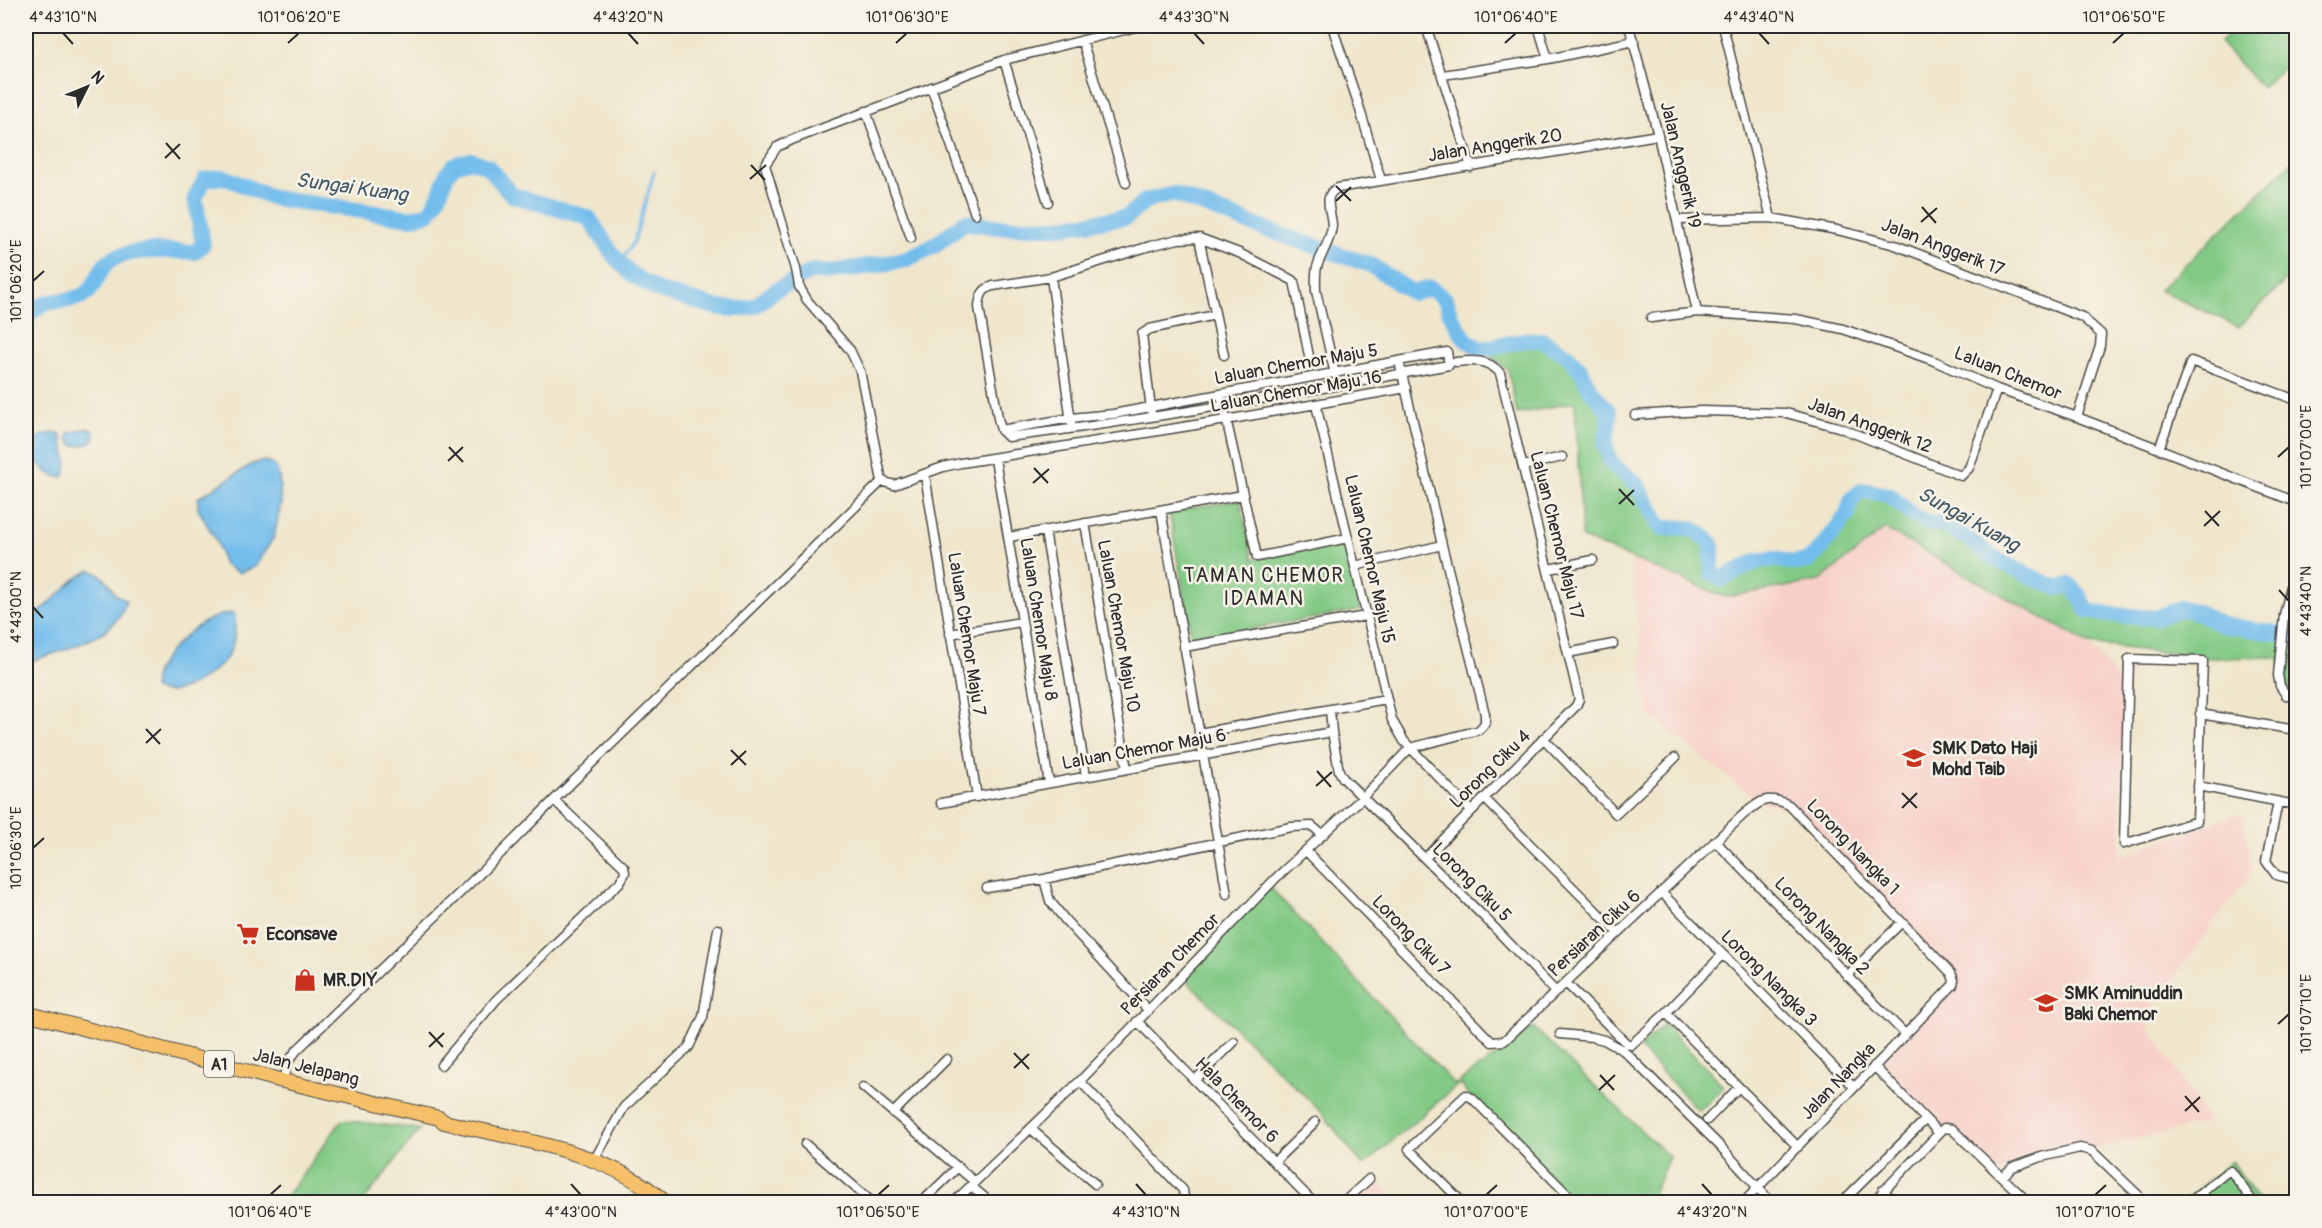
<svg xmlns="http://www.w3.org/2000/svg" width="2322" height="1228" font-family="Pangolin,sans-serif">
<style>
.built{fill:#f7d1c9}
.green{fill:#81c984;stroke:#567a58;stroke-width:1.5}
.water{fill:#73bdec;stroke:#4f748c;stroke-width:1.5}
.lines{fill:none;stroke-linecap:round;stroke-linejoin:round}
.stream{stroke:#73bdec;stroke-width:3}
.river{stroke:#73bdec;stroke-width:16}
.minor-casing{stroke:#484743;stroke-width:11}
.primary-casing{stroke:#484743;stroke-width:16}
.minor{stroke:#fff;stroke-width:8}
.primary{stroke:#f6c06b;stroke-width:14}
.ticks{fill:none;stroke:#2b2b2b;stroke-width:2}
.labels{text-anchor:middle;stroke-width:5;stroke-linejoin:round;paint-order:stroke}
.shield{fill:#f7f3e8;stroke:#686764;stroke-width:1.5}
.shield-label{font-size:16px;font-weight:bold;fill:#2b2b2b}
.street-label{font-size:18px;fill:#2b2b2b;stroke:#f7f3e8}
.poi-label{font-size:18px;font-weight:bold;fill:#2b2b2b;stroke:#f7f3e8;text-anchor:start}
.water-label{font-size:20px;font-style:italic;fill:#415765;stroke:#f7f3e8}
.neighbourhood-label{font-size:20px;letter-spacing:1.5px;fill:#2b2b2b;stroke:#f7f3e8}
.neatline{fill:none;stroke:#2b2b2b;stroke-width:2}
.ticks-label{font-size:15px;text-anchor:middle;fill:#2b2b2b}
</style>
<rect width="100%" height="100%" fill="#f7f3e8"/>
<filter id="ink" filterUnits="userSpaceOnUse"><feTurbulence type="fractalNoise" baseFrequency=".0167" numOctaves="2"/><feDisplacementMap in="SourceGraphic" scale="12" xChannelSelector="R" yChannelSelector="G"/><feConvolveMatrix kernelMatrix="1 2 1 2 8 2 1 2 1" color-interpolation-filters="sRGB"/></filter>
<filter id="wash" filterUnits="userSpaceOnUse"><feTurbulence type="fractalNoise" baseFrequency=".008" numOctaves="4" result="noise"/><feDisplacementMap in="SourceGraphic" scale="24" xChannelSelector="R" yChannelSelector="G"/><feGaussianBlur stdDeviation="1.35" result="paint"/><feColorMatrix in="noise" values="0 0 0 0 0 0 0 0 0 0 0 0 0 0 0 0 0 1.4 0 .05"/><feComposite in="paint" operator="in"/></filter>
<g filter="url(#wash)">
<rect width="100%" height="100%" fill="#efe6cc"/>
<path class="built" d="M1885,529L2089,644L2125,690L2120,856L2242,813L2252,871L2144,1019L2209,1122L1995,1173L1952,1129L1938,1132L1874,1066L1954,980L1799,811L1761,802L1648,715L1631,557L1725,597L1819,581Z
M1375,1179L1398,1202H1351Z"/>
<path class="green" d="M2238,26H2296V55L2262,88L2220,42Z
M2296,158V270L2239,327L2159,290Z
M1525,340H1542L1568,356L1581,370L1589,388L1610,413L1605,446L1612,463L1637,484L1661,528C1688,529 1691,522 1712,544V573L1721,579L1757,561L1775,559L1794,563L1808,561L1820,550L1847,515L1852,499L1862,490L1889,495L1912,515L1929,523L1943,525L1967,537L1993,558L2043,582L2059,588L2069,584L2079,595L2087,610L2103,614L2156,618L2181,608L2200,613L2222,625L2296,634V708L2278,657L2211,658L2089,644L1885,529L1819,581L1725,597L1582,538L1575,402L1517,414L1508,370L1481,349Z
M1240,500L1253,559L1347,541L1361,610L1192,639L1169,511Z
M1270,887L1453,1083L1459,1084L1363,1166L1322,1113L1182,976Z
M1664,1024L1724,1087L1699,1111L1639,1048Z
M1533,1027L1669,1157L1650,1202H1576L1469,1096L1459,1082L1514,1043Z
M342,1120L420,1129L363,1202H282Z
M2232,1161L2259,1202H2183Z"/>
<path class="water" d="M87,428L93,430L95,437C91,446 82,445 73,446L68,438L69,433Z
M55,433L61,435C64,449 71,464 63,477C46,477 35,462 31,446C37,436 44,434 55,433Z
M264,461L270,462L276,467L279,476L281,503L274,537L255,567L239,573L224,565L216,540L198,509V498L252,464Z
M90,570C103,574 110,583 115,594L126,600C118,639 64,649 32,661L26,648V625L74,580Z
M233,613L235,615C236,627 235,646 227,657C215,674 175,702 153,688C154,682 154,675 157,670C172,644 203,615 233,613Z"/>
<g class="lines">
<path class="stream" d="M620,262L634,242L654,172"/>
<path class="river" d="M26,318C48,293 59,307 84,295C96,289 98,270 108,262C127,247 171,251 195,252L203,244L195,198L205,179L224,177L273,198L411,218L429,213L439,196L447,174L454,165L471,160L487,166L512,195L589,218L613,255L631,274L656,290L719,308L740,309L755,306L776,290L813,271L826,273L905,260L932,247L965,222L998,227H1060L1127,217L1145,201L1174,194L1264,229L1371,265L1413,293L1430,288L1445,299L1451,316L1466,340L1481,349L1525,340H1542L1568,356L1581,370L1589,388L1610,413L1605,446L1612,464L1637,484L1661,528C1688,529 1691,522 1712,544V573L1721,579L1757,561L1775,559L1794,563L1808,561L1820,550L1847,515L1852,499L1862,490L1889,495L1912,515L1929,523L1943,525L1967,537L1993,558L2043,582L2059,588L2069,584L2079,595L2087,610L2103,614L2156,618L2181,608L2200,613L2222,625L2296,636"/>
</g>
</g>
<g filter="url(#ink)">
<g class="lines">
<g class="minor-casing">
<path id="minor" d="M1332,26L1358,103L1381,180
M1426,26L1471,167
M1538,26L1548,59
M1629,26L1658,135L1697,312
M1723,26L1771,218
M1082,40L1126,183
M1004,60L1048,202
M1443,75L1548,59L1634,41
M931,87L975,214
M866,111L911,238
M1677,220L1771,218L1837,230L1895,245L2082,317L2101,334L2100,346L2077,417
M1199,238L1224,355
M1051,277L1071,422
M1651,318L1697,312L1796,319L1843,329L1932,360L1997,389L2077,417L2296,502
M1335,374L1316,291C1316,283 1315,275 1317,267C1321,254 1331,240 1332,226C1332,212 1321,195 1338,188L1658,135
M1222,400L1257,557L1348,538
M1316,405L1392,720L1404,741L1471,811
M1151,410L1142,334L1150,329L1215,315
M1635,415L1701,411L1786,413L1838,427L1961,476L1969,468L1997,389
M1001,430L1071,418L1113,414L1447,352L1449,365C1303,392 1156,419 1008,437L1001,430L998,418L979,307C980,296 982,289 993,286L1051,277L1150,246L1178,239L1199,238L1239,253L1294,281L1309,356
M2159,449L2191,361L2296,400
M995,459L1049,783
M1524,466L1562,457
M925,475L977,797
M882,481L860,371L850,350L807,300L799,286L796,269L765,165L777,147L794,139L1004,60L1140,26
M1161,510L1227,894
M1085,523L1127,769
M1045,531L1086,776
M1009,537L1243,495
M2296,565L2284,615L2278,675L2280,686L2286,695L2296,699
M1355,566L1442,545
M1549,569L1593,560
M950,634L1021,622
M1184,647L1366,616
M1568,653L1613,644
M2129,659L2203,661L2197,821L2124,844Z
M2200,714L2296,730
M1332,732L1339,771L1343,778L1486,919L1556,992
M1199,733L1386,699
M1543,738L1616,814L1675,758
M2198,786L2296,805
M1484,798L1618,933
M2278,802L2266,861L2276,875L2296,880
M941,803L1332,732L1330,710
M1715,841L1905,1034
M1306,851L1492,1042L1504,1041L1743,815C1760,801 1767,794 1789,805L1951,973L1954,980L1953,985L1744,1202
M1425,858L1576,706L1579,699L1500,373C1488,359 1473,360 1456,362
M1044,879L1050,901L1066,921L1148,1010
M987,888L1044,879L1291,827L1312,826L1323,835
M1661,892L1854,1087
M1847,976L1902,922
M1566,983L1626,1043L1631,1045L1666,1013L1722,955
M1666,1013L1798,1147
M1137,1021L1313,1202
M1560,1034L1592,1037L1604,1040L1624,1051L1720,1146L1771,1202
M441,1065L497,999L620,882L625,873L624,867L554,800
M1874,1066L1938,1132
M1195,1080L1234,1042
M283,1081L287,1063L297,1050L498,856L554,800L882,481L894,485L943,467L961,463L1226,420L1406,388
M1080,1081L1183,1190L1184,1197L1178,1202
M863,1087L975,1182
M893,1113L947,1059
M1707,1120L1739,1087
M1031,1129L1095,1184
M805,1144L872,1202
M597,1155L624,1107L689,1047L703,1017L718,929
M1274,1162L1315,1122
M2002,1177L2013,1167L2041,1157L2080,1148L2092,1151L2138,1195
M971,1186L990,1202
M1883,1190L1895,1202
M922,1202L958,1167
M954,1202L1080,1081L1276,878L1363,797L1410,748L1479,730L1485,723V714L1442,545L1399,361
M1344,1202L1369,1179
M1462,1202L1409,1149L1466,1095L1472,1098L1575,1202
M1842,1202L1925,1120
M1873,1202L1944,1128L1952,1129L2028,1202
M2190,1202L2227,1172L2231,1171L2253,1202"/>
</g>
<g class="primary-casing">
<path id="primary" d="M26,1013L283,1081L439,1118L444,1122C519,1140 606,1150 665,1202"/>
</g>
<use href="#minor" class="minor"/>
<use href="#primary" class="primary"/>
</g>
</g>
<path class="ticks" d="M63,33L73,44M628,33L638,44M1194,33L1204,44M1759,33L1769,44M288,43L299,33M896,43L907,33M1505,43L1516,33M2113,43L2124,33M166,143L180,159M165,158L180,144M751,165L765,180M750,179L766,165M1336,186L1351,201M1336,201L1351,187M1922,207L1936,223M1921,222L1937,208M33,281L44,271M449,447L463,462M2278,457L2289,447M448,461L463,447M1034,468L1048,483M1033,483L1049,469M1619,489L1634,505M1619,504L1634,490M2205,511L2219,526M2204,526L2220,511M2279,590L2289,601M33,607L43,618M146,729L160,744M146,743L161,729M731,750L746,765M731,765L746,751M1317,771L1331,787M1316,786L1332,772M1902,793L1917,808M1902,808L1917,793M33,848L44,838M2278,1024L2289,1014M429,1032L443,1047M429,1047L444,1033M1014,1053L1029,1069M1014,1068L1029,1054M1600,1075L1614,1090M1599,1090L1615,1075M2185,1096L2199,1112M2185,1111L2200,1097M571,1184L581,1195M1136,1184L1146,1195M1702,1184L1712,1195M270,1195L281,1185M878,1195L889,1185M1486,1195L1497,1185M2095,1195L2106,1185"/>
<defs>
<g id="school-bare" transform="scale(1.8)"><path d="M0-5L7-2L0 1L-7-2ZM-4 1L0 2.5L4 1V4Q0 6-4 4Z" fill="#c8321e" stroke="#f7f3e8" stroke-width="2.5" paint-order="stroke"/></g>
<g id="supermarket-bare" transform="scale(1.8)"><path d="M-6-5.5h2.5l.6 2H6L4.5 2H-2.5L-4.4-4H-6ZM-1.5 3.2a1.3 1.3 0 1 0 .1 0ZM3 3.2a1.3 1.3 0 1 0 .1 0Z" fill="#c8321e" stroke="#f7f3e8" stroke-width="2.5" paint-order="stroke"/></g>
<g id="shop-bare" transform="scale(1.8)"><path d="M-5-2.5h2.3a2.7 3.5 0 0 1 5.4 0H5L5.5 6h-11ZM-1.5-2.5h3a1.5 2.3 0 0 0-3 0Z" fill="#c8321e" stroke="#f7f3e8" stroke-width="2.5" paint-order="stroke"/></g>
</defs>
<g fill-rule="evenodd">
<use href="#school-bare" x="1914" y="758"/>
<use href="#supermarket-bare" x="248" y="934"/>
<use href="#shop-bare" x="305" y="980"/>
<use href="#school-bare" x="2046" y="1003"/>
</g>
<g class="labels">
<rect class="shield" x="204" y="1051" width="30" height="26" rx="4.5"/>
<g class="shield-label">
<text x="219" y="1070">A1</text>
</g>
<g class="street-label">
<text transform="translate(1495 145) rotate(-9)" y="6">Jalan Anggerik 20</text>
<text transform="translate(1681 165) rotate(77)" y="6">Jalan Anggerik 19</text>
<text transform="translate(1943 247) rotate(21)" y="6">Jalan Anggerik 17</text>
<text transform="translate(1296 364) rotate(-10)" y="6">Laluan Chemor Maju 5</text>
<text transform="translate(2008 373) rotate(22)" y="6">Laluan Chemor</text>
<text transform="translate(1296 391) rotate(-10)" y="6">Laluan Chemor Maju 16</text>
<text transform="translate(1870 425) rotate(20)" y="6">Jalan Anggerik 12</text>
<text transform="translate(1557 535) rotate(76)" y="6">Laluan Chemor Maju 17</text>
<text transform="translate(1370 559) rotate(77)" y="6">Laluan Chemor Maju 15</text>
<text transform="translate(1039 619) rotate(81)" y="6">Laluan Chemor Maju 8</text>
<text transform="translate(1119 626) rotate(80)" y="6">Laluan Chemor Maju 10</text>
<text transform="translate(967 634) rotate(81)" y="6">Laluan Chemor Maju 7</text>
<text transform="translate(1144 749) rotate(-10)" y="6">Laluan Chemor Maju 6</text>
<text transform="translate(1490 769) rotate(-44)" y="6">Lorong Ciku 4</text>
<text transform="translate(1853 847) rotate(46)" y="6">Lorong Nangka 1</text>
<text transform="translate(1472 882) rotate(45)" y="6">Lorong Ciku 5</text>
<text transform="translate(1822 926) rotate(46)" y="6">Lorong Nangka 2</text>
<text transform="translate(1594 933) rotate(-43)" y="6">Persiaran Ciku 6</text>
<text transform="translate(1411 935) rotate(46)" y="6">Lorong Ciku 7</text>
<text transform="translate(1170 964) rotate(-46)" y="6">Persiaran Chemor</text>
<text transform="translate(1769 978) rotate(45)" y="6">Lorong Nangka 3</text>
<text transform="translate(306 1067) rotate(14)" y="6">Jalan Jelapang</text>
<text transform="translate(1838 1081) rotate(-46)" y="6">Jalan Nangka</text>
<text transform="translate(1237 1100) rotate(46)" y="6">Hala Chemor 6</text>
</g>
<g class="poi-label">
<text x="1932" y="754">SMK Dato Haji<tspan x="1932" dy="21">Mohd Taib</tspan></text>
<text x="266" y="940">Econsave</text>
<text x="323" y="986">MR.DIY</text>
<text x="2064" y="999">SMK Aminuddin<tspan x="2064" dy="21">Baki Chemor</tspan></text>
</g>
<g class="water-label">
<text transform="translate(352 187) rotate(8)" y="7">Sungai Kuang</text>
<text transform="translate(1969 519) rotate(29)" y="7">Sungai Kuang</text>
</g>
<g class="neighbourhood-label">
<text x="1264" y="582">TAMAN CHEMOR<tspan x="1264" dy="23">IDAMAN</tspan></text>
</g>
</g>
<rect width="2322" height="1228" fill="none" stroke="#f7f3e8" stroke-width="66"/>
<g transform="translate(87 87) rotate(47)" stroke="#f7f3e8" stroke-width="4.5" paint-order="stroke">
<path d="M0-4.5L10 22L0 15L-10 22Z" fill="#2b2b2b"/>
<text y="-9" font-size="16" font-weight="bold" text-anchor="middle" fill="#2b2b2b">N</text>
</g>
<rect x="33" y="33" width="2256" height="1162" class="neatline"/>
<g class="ticks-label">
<text x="63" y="22">4°43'10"N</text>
<text x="299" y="22">101°06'20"E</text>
<text x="628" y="22">4°43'20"N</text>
<text x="907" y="22">101°06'30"E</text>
<text x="1194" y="22">4°43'30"N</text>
<text x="1516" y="22">101°06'40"E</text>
<text x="1759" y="22">4°43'40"N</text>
<text x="2124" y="22">101°06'50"E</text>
<text transform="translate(16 281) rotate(-90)" y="5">101°06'20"E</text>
<text transform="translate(2306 447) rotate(-90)" y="5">101°07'00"E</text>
<text transform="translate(2306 601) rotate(-90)" y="5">4°43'40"N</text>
<text transform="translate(16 607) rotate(-90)" y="5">4°43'00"N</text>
<text transform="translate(16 848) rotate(-90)" y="5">101°06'30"E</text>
<text transform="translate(2306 1014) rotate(-90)" y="5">101°07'10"E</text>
<text x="270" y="1217">101°06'40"E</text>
<text x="581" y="1217">4°43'00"N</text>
<text x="878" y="1217">101°06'50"E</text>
<text x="1146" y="1217">4°43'10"N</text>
<text x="1486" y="1217">101°07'00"E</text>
<text x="1712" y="1217">4°43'20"N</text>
<text x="2095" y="1217">101°07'10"E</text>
</g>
</svg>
